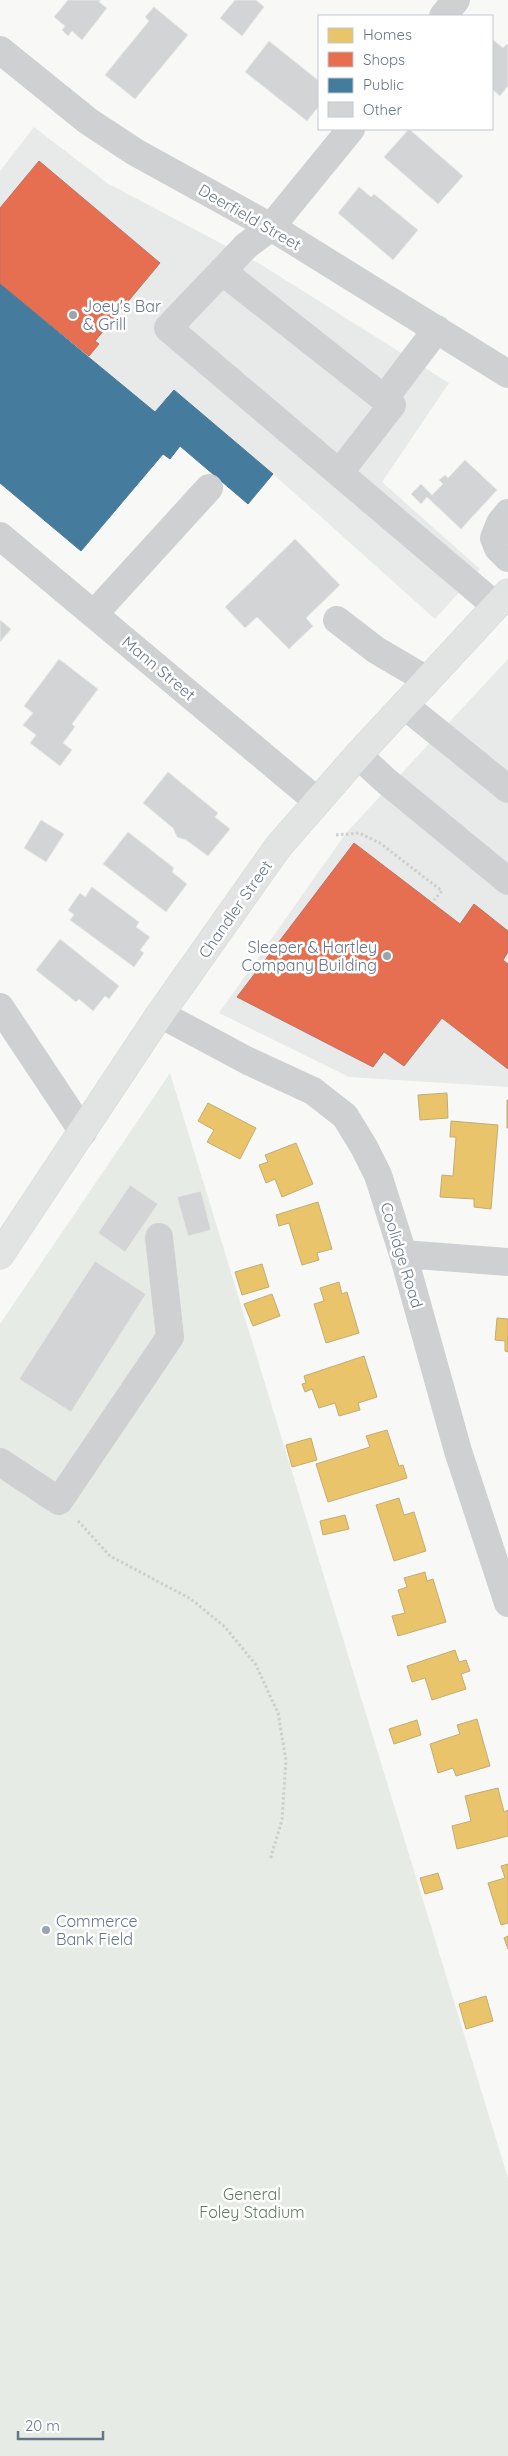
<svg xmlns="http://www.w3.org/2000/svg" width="508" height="2456" font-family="Quicksand,sans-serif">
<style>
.built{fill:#e8e9e9}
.green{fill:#e7ebe5}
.homes{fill:#e9c46a;stroke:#c2ad73}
.shops{fill:#e76f51;stroke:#c07162}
.public{fill:#457b9d;stroke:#4f7a97}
.building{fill:#d3d4d5;stroke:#e7e7e6}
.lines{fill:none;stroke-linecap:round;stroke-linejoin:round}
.major-casing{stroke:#d5d6d6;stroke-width:29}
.path{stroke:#cececf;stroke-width:3;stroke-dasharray:2.5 2.5;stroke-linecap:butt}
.minor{stroke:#cfd0d2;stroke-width:28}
.major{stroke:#e2e3e3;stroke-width:28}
.poi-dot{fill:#99a4af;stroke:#fff;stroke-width:2}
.labels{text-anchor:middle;stroke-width:5;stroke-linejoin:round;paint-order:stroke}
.street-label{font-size:16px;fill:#667688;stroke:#fff}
.poi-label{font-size:16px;fill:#667688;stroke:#fff;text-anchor:start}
.park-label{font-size:16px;fill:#647a61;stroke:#fff}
</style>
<rect width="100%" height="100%" fill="#f8f8f7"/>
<path class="built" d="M34,127L107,183L260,264L449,383L382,482L480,569L435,619L273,474L174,390L155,412L0,284V171Z
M508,659V1087L349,1077L219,1013L346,833Z"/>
<path class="green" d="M170,1073L508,2178V2456H0V1324Z"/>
<path class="homes" d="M447,1093L448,1118L420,1120L418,1095Z
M507,1100H508V1128H507Z
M208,1103L256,1128L240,1159L207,1142L214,1130L198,1121Z
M451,1121L498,1125L491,1209L474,1207V1199L440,1197L442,1175L453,1176L456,1137H450Z
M296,1143L313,1184L282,1197L275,1179L266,1183L259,1165L268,1162L265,1155Z
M318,1202L332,1249L317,1253L319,1260L302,1265L289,1223L279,1226L276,1215Z
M262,1264L269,1287L242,1295L235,1272Z
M339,1282L342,1294L347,1292L359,1333L326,1343L314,1304L324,1301L320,1288Z
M272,1294L280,1316L253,1326L244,1304Z
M497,1318L508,1319V1352L505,1351V1341L495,1340Z
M364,1356L377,1397L358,1403L360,1410L339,1416L335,1403L319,1408L312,1389L305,1392L302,1384L306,1383L304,1376Z
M387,1430L399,1466L403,1465L407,1478L328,1502L316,1464L370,1447L366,1436Z
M311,1438L317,1460L292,1467L286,1445Z
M399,1498L404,1515L414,1512L426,1551L394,1561L376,1505Z
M345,1515L349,1529L323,1535L320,1521Z
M425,1572L427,1581L433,1579L446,1622L398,1636L392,1616L405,1613L398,1590L407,1587L404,1578Z
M455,1650L459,1662L466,1660L470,1671L461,1674L466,1689L432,1700L425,1678L412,1682L407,1666Z
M477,1719L490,1766L456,1776L453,1768L438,1773L430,1744L460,1734L457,1725Z
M417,1720L421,1735L394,1744L389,1729Z
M498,1788L504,1812L508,1810V1836L457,1849L452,1826L471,1821L465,1796Z
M508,1864V1923L501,1925L488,1883L505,1878L501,1866Z
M438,1873L443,1889L425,1894L420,1878Z
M508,1936V1949L504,1938Z
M486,1996L493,2021L466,2029L459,2004Z"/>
<path class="shops" d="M39,161L160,263L95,341L99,344L89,356L0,284V208Z
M354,843L460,924L474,904L508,931V952L503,960L508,964V1069L442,1018L404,1066L384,1052L373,1067L237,997Z"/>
<path class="public" d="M0,284L155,412L174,390L273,474L248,504L180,446L170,459L163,454L81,551L0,483Z"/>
<path class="building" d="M68,0H101L99,2L107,8L82,40L72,31L68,36L62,30L65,26L54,17Z
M235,0H256L264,7L242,36L220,18Z
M154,7L188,35L135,99L105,75L149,21L145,17Z
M492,39L503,48L507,44L508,45V86L500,96L492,89Z
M269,41L319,81V106L307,121L245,72Z
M409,129L463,176L438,204L384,157Z
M359,187L371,197L374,194L418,230L393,260L338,213Z
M465,460L497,490L461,529L427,497L421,504L411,494L421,484L432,495L443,484L439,480L445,475L448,478Z
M295,539L340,585L306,618L313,626L289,649L257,617L245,628L225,607Z
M0,620L11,629L0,642Z
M59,659L98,689L72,724L75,727L63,743L72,750L60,766L30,743L36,735L23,725L33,713L24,706Z
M168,772L218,813L215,817L230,829L208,856L186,840L177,837L173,828L143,803Z
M41,820L64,834L46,862L24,848Z
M128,832L174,868L172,872L187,884L166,912L103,864Z
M92,887L139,922L136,927L150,937L140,950L144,953L134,967L70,920L74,915L68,910L80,893L85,897Z
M60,939L119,986L109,999L105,996L93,1011L79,999L76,1002L36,970Z
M130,1185L158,1204L125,1252L98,1233Z
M201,1191L211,1230L188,1236L177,1197Z
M95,1261L146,1294L71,1412L19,1379Z"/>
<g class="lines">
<g class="major-casing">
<path id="major" d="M0,1255L160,1014L278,847L358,755L508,593"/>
</g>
<path class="path" d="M336,835L359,833L380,843L442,891L434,900
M78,1521L110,1556L191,1599L225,1627L256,1665L278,1713L286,1760L282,1820L270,1860"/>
<path class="minor" d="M443,16L456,0
M0,50L88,121L135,152L271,227L508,374
M351,129L271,227L246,246L168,328L496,606
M222,271L392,405L340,472
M384,399L437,329
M508,513L500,523L494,538L498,548L508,558
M0,536L317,801
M94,614L209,488
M337,620L376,650L427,680
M404,705L508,789
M358,755L385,780L508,881
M0,1007L83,1132
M160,1014L248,1061L313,1091L345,1116L364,1147L378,1175L403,1254L458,1451L508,1603
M403,1254L508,1262
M0,1462L59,1501L170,1337L159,1237"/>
<use href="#major" class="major"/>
</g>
<g class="poi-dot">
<circle cx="73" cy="315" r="5"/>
<circle cx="387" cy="956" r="5"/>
<circle cx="46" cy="1930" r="5"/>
</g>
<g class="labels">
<g class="street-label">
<text transform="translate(250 217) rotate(30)" y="6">Deerfield Street</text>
<text transform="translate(159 668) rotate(40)" y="6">Mann Street</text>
<text transform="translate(235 909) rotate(-55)" y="6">Chandler Street</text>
<text transform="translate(402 1255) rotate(73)" y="6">Coolidge Road</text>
</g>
<g class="poi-label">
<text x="83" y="312">Joey's Bar<tspan x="83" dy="18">&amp; Grill</tspan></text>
<text x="377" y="953" text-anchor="end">Sleeper &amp; Hartley<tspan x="377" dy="18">Company Building</tspan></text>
<text x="56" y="1927">Commerce<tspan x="56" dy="18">Bank Field</tspan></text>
</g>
<g class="park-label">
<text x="252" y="2200">General<tspan x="252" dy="18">Foley Stadium</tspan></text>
</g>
</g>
<rect x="318" y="15" width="175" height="115" fill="#ffffff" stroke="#c2c8cf"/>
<rect x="328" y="28" width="25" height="15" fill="#e9c46a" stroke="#c2c8cf"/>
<text x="363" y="40" font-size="15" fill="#667688">Homes</text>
<rect x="328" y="52" width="25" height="15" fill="#e76f51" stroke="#c2c8cf"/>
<text x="363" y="65" font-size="15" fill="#667688">Shops</text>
<rect x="328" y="78" width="25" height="15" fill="#457b9d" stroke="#c2c8cf"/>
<text x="363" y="90" font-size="15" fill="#667688">Public</text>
<rect x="328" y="102" width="25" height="15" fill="#d3d4d5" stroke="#c2c8cf"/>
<text x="363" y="115" font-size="15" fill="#667688">Other</text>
<path d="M18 2431v8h85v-8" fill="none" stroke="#667688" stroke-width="2.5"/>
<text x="25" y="2431" font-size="15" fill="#667688" stroke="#ffffff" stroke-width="4" paint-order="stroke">20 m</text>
</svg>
